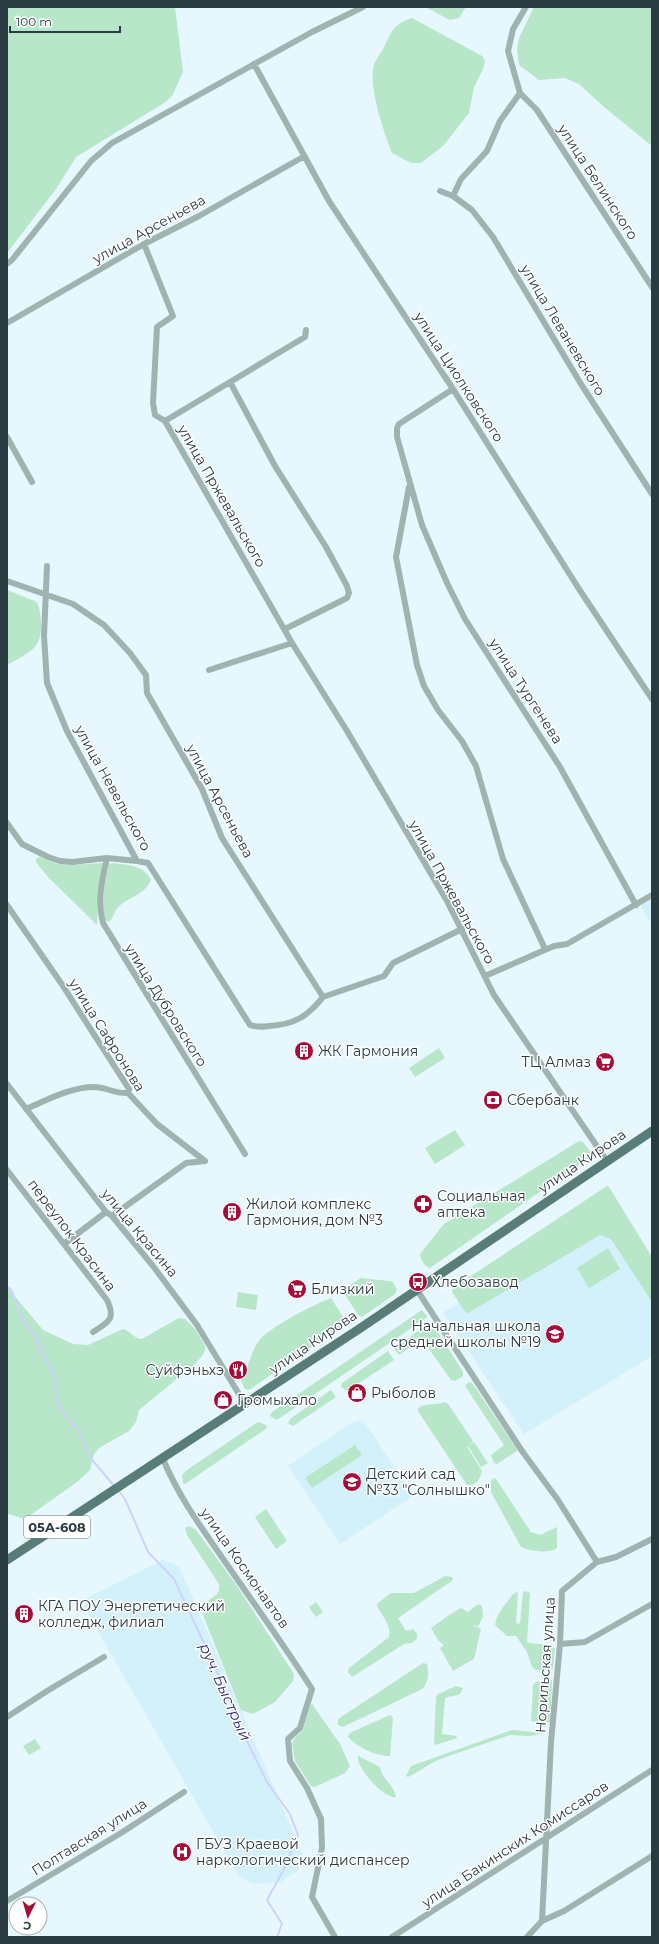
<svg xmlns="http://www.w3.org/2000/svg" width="659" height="1944" font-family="Montserrat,sans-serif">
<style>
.built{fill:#d2f1fb}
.green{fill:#b7e6c8}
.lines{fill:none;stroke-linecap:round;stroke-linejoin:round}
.stream{stroke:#ced2fd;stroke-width:2}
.street{stroke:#9fb3b0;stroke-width:6}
.primary{stroke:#587d79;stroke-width:9}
.labels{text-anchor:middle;stroke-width:3;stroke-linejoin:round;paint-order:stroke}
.shield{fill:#fff;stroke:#697579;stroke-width:1}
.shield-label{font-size:13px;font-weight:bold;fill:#293a40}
.street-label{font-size:14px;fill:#293a40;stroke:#fff}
.poi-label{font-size:14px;fill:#293a40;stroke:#fff;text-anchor:start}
.water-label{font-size:15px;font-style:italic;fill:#2e2674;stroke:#fff}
</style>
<rect width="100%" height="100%" fill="#e6f7fd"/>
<path class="built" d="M652,898V925L640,905Z
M615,1203L652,1263V1356L524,1434L443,1313Z
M361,1420L368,1427L413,1496L340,1544L288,1466L351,1423Z
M163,1560L179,1566L302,1853L298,1871L280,1882L252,1884L238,1875L84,1607L85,1599Z"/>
<path class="green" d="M7,7H175L183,72L172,96L164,103L76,157L56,189L7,253Z
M425,7H466L459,18L450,20Z
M534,7H652V146L604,107L579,84L565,78L539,80L519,65L517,49L519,38Z
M412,18L482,56L485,61L483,69L474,87L469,113L443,146L421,163H411L392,153C384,133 370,91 373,69C374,61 380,55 384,47C393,30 392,25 412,18Z
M7,590L37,602C42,615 44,637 34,648C26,655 16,660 7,665Z
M39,857L58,864L71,865L103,863L99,884L97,925L48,877L36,862V859Z
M113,863C127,865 145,865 151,880C145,894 130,897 119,906C114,910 114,918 109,922L105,920C102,900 104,884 109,864Z
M439,1048L445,1058L415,1077L409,1068Z
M455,1130L465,1145L435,1164L425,1148Z
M579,1141L583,1142L593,1155L430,1268C425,1267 420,1259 420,1254L444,1224Z
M607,1186L609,1187L652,1257V1302L611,1239L600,1235L468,1313L465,1312L452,1292L453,1288Z
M608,1248L620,1269L589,1288L577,1268Z
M361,1278L389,1281L393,1282L397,1290L395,1294L362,1317L358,1315L342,1290Z
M7,1287L43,1330L73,1344L88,1345L123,1329C131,1331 134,1339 142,1339L179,1318L185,1319L195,1329L205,1346V1351L202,1356L195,1364L139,1410L136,1422L129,1431L99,1448L94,1454L90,1470L77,1482L25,1519L7,1514Z
M238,1292L258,1295L256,1310L236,1307Z
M331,1298L347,1323L249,1390L245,1389L241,1381C248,1369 250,1354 258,1342C266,1329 316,1303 331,1298Z
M422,1310L427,1316L426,1318L277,1420L270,1416L272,1412Z
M431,1324L434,1326L463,1372V1376L455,1381L451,1380L422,1339L399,1355L394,1349L426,1325Z
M388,1351L394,1360L347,1391L341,1387L342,1383Z
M469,1382L472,1383L517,1449V1451L497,1464L494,1463L491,1455L504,1445L465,1386Z
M331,1390L336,1397L293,1426L288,1423L290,1419Z
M445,1402L448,1404L473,1441L467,1447L482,1471C480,1479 476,1487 467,1485L418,1411V1408C425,1403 436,1405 445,1402Z
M258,1422L266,1425L267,1428L185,1484L183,1483L182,1475L187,1470Z
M474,1442L488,1463L481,1467L468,1446Z
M355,1445L362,1455L312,1488L305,1478Z
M494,1478L496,1479L531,1532L540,1535L557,1527V1548C550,1554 529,1551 521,1547L491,1492V1481Z
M266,1509L287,1541L276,1549L255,1517Z
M189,1526L196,1530L237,1586L294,1674L293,1681L275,1702L253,1714L241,1710L204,1618C198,1594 222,1603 219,1584L187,1535L185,1528Z
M445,1576L452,1577L453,1580L398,1618L406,1631L413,1629L417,1634V1639L412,1643L404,1644L352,1677L348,1672L349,1668L389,1637C392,1626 382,1616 377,1606L378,1603L391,1593H414Z
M525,1591L530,1593L527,1642C536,1645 547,1642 555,1649L553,1669L536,1670L532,1667L527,1652L516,1636H507L495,1625C497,1613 506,1604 513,1594L518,1592L516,1623L520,1624L523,1592Z
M316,1602L323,1612L316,1617L309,1607Z
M478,1604L482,1606L483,1617L478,1626L472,1625L481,1629L474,1659L453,1671L440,1648L471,1626L444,1645L438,1640L431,1628L449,1615L461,1608L468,1612Z
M423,1663L427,1664C429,1673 429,1682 422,1689L343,1727L338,1725V1719Z
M552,1680L550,1722L547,1723L531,1721L533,1685L536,1682Z
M456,1686L463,1688L460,1694L445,1698L442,1734L456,1736L457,1738L436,1745L434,1743L436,1697L438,1694Z
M311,1704H312L340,1744L350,1766L345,1773L315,1787L311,1786L295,1761L292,1744L294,1739L303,1730Z
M390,1715L393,1718L390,1756C376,1756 357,1747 348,1737L349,1734L352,1732Z
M512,1730L543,1733L531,1736L510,1735L440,1759C428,1764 419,1772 408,1777L406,1776L411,1766Z
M35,1739L41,1748L29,1755L23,1746Z
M358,1756L380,1767C382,1780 394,1784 396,1797C384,1800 355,1766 358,1756Z"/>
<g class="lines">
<path class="stream" d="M7,1286L12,1291L22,1319L34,1334L55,1378L58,1402L67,1418L79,1430L89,1456L115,1487
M118,1490L125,1499L148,1552L174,1579L217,1671L242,1731L267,1782L290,1814L298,1835L284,1869L267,1900L282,1924L277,1937"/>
<path class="street" d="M526,7L513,29L508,51L520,93L537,110L652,287
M254,64L329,201L453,389L579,589L652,699
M440,191L453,196L472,210L493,237L581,384L652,494
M453,196L461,179L487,151L500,121L520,93
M144,244L173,316L157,327L153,403L155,415L165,421L292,643L347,731L447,901L494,995L607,1161
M7,264L12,260L91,161L112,143L312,32L363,7
M7,323L144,244L199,216L303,157
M230,382L275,466L326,547L347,586L349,593L347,598L285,629
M453,389L399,424L397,428V437L422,525L447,583L465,619L560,767L636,905
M165,421L305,337L306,330
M7,437L32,482
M409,487L396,557L417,665L424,686L438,710L462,741L476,766L503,859L545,949
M47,566L44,636L47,683L67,731L137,861L148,863L250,1025C257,1027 263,1027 269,1026C294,1025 308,1016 323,997
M7,581L73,604L104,625L130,653L146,675L147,693L202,789L222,838L323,997L384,976L393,963L462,929
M209,670L292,643
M7,823L22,844L48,857L60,861L72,862L107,858L137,861
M107,858C102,880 97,901 103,923L245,1154
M7,905L61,983L129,1089L128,1093L157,1124L205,1161
M485,976L554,946L567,944L652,895
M7,1084L106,1212L112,1216L153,1266L197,1325L245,1404
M26,1109C47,1100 71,1087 94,1087C106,1087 115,1094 128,1093
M7,1170L107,1300C116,1319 109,1322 93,1332
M112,1216L186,1163L205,1161
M64,1244L106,1212
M417,1290L522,1451L558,1500L597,1562L562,1591L560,1644L551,1742L542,1921
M163,1459C177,1493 198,1523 219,1553C250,1598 282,1642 312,1689L300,1728L288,1739L290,1761L307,1788L321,1819L322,1848L312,1897L335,1937
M597,1562L616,1557L652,1539
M560,1644L585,1642L652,1604
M7,1717L47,1691L104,1657
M7,1901L121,1833L184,1792
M392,1937L652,1770
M527,1937L542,1921L564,1911L652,1856"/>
<path class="primary" d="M7,1560L359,1329L652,1131"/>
</g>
<defs>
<g id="building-disc" transform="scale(1)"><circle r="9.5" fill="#a60c37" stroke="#fff"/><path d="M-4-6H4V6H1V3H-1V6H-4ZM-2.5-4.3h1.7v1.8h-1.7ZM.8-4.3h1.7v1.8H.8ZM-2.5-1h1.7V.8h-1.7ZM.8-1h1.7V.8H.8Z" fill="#fff"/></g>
<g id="supermarket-disc" transform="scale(1)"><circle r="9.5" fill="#a60c37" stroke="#fff"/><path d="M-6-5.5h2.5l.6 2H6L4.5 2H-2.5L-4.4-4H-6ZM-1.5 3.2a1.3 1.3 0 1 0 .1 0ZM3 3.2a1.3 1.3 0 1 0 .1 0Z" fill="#fff"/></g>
<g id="bank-disc" transform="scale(1)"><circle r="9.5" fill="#a60c37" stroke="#fff"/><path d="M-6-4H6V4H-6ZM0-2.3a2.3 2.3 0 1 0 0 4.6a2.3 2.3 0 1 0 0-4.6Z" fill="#fff"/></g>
<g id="pharmacy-disc" transform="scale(1)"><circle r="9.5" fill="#a60c37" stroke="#fff"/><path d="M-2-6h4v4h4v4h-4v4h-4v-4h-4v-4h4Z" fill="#fff"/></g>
<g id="bus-disc" transform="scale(1)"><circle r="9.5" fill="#a60c37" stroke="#fff"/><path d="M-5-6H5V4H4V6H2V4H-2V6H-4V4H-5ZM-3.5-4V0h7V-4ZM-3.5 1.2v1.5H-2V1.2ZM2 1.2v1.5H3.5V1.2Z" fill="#fff"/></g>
<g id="school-disc" transform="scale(1)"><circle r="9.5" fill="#a60c37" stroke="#fff"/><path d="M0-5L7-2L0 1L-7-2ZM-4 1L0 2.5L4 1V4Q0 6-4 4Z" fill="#fff"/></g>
<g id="restaurant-disc" transform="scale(1)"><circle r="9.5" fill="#a60c37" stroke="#fff"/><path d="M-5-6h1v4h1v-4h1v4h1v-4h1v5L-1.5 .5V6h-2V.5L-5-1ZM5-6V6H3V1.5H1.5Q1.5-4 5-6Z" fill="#fff"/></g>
<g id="shop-disc" transform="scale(1)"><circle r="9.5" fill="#a60c37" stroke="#fff"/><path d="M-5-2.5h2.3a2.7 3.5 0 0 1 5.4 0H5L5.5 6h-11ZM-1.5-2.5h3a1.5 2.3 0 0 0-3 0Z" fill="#fff"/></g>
<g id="hospital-disc" transform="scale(1)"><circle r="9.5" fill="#a60c37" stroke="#fff"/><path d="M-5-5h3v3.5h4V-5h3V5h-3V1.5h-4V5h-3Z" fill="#fff"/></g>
</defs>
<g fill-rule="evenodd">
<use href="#building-disc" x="304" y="1051"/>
<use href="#supermarket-disc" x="605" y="1062"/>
<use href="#bank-disc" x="493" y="1100"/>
<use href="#pharmacy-disc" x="423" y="1204"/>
<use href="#building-disc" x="232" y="1212"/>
<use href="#bus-disc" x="418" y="1282"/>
<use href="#supermarket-disc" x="297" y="1289"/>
<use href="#school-disc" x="555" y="1334"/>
<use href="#restaurant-disc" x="238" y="1370"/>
<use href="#shop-disc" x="357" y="1393"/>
<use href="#shop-disc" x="223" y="1400"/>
<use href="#school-disc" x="352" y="1482"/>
<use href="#building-disc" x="24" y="1614"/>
<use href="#hospital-disc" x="182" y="1852"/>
</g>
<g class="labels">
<rect class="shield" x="24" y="1516" width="66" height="22" rx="3"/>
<g class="shield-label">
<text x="57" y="1532">05А-608</text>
</g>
<g class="street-label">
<text transform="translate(598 182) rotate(57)" y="5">улица Белинского</text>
<text transform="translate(149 229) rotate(-29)" y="5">улица Арсеньева</text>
<text transform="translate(563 330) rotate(59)" y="5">улица Леваневского</text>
<text transform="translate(459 377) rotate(57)" y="5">улица Циолковского</text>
<text transform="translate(222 496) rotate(60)" y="5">улица Пржевальского</text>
<text transform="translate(526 691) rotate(57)" y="5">улица Тургенева</text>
<text transform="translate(113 788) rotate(61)" y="5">улица Невельского</text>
<text transform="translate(220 801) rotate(62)" y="5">улица Арсеньева</text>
<text transform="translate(452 892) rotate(61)" y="5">улица Пржевальского</text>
<text transform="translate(166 1005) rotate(58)" y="5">улица Дубровского</text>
<text transform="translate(107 1035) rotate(58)" y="5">улица Сафронова</text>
<text transform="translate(582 1161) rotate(-34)" y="5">улица Кирова</text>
<text transform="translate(140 1233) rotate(50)" y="5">улица Красина</text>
<text transform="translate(72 1235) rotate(53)" y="5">переулок Красина</text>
<text transform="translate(313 1342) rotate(-34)" y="5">улица Кирова</text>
<text transform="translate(245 1568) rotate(55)" y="5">улица Космонавтов</text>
<text transform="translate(545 1665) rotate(-86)" y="5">Норильская улица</text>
<text transform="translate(89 1837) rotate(-32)" y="5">Полтавская улица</text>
<text transform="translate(515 1844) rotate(-33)" y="5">улица Бакинских Комиссаров</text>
</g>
<g class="poi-label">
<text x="318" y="1056">ЖК Гармония</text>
<text x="591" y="1067" text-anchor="end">ТЦ Алмаз</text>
<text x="507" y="1105">Сбербанк</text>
<text x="437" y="1201">Социальная<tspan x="437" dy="16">аптека</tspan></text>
<text x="246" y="1209">Жилой комплекс<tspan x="246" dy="16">Гармония, дом №3</tspan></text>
<text x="432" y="1287">Хлебoзавод</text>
<text x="311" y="1294">Близкий</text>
<text x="541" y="1331" text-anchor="end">Начальная школа<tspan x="541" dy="16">средней школы №19</tspan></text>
<text x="224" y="1375" text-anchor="end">Суйфэньхэ</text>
<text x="371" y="1398">Рыболов</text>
<text x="237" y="1405">Громыхало</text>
<text x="366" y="1479">Детский сад<tspan x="366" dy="16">№33 "Солнышко"</tspan></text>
<text x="38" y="1611">КГА ПОУ Энергетический<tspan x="38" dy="16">колледж, филиал</tspan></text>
<text x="196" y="1849">ГБУЗ Краевой<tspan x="196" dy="16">наркологический диспансер</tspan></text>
</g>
<g class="water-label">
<text transform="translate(225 1692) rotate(66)" y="5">руч. Быстрый</text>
</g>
</g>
<rect width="659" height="1944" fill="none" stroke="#293a40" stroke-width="16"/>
<g transform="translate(28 1916) rotate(185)"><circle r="19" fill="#ffffff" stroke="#a9b0b3"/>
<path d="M0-3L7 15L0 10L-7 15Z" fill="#a60c37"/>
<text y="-6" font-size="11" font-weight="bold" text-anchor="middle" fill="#293a40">С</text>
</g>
<path d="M10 26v6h110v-6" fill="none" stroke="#293a40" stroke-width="2"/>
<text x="16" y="26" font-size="12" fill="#293a40" stroke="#ffffff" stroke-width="3" paint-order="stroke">100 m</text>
</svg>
